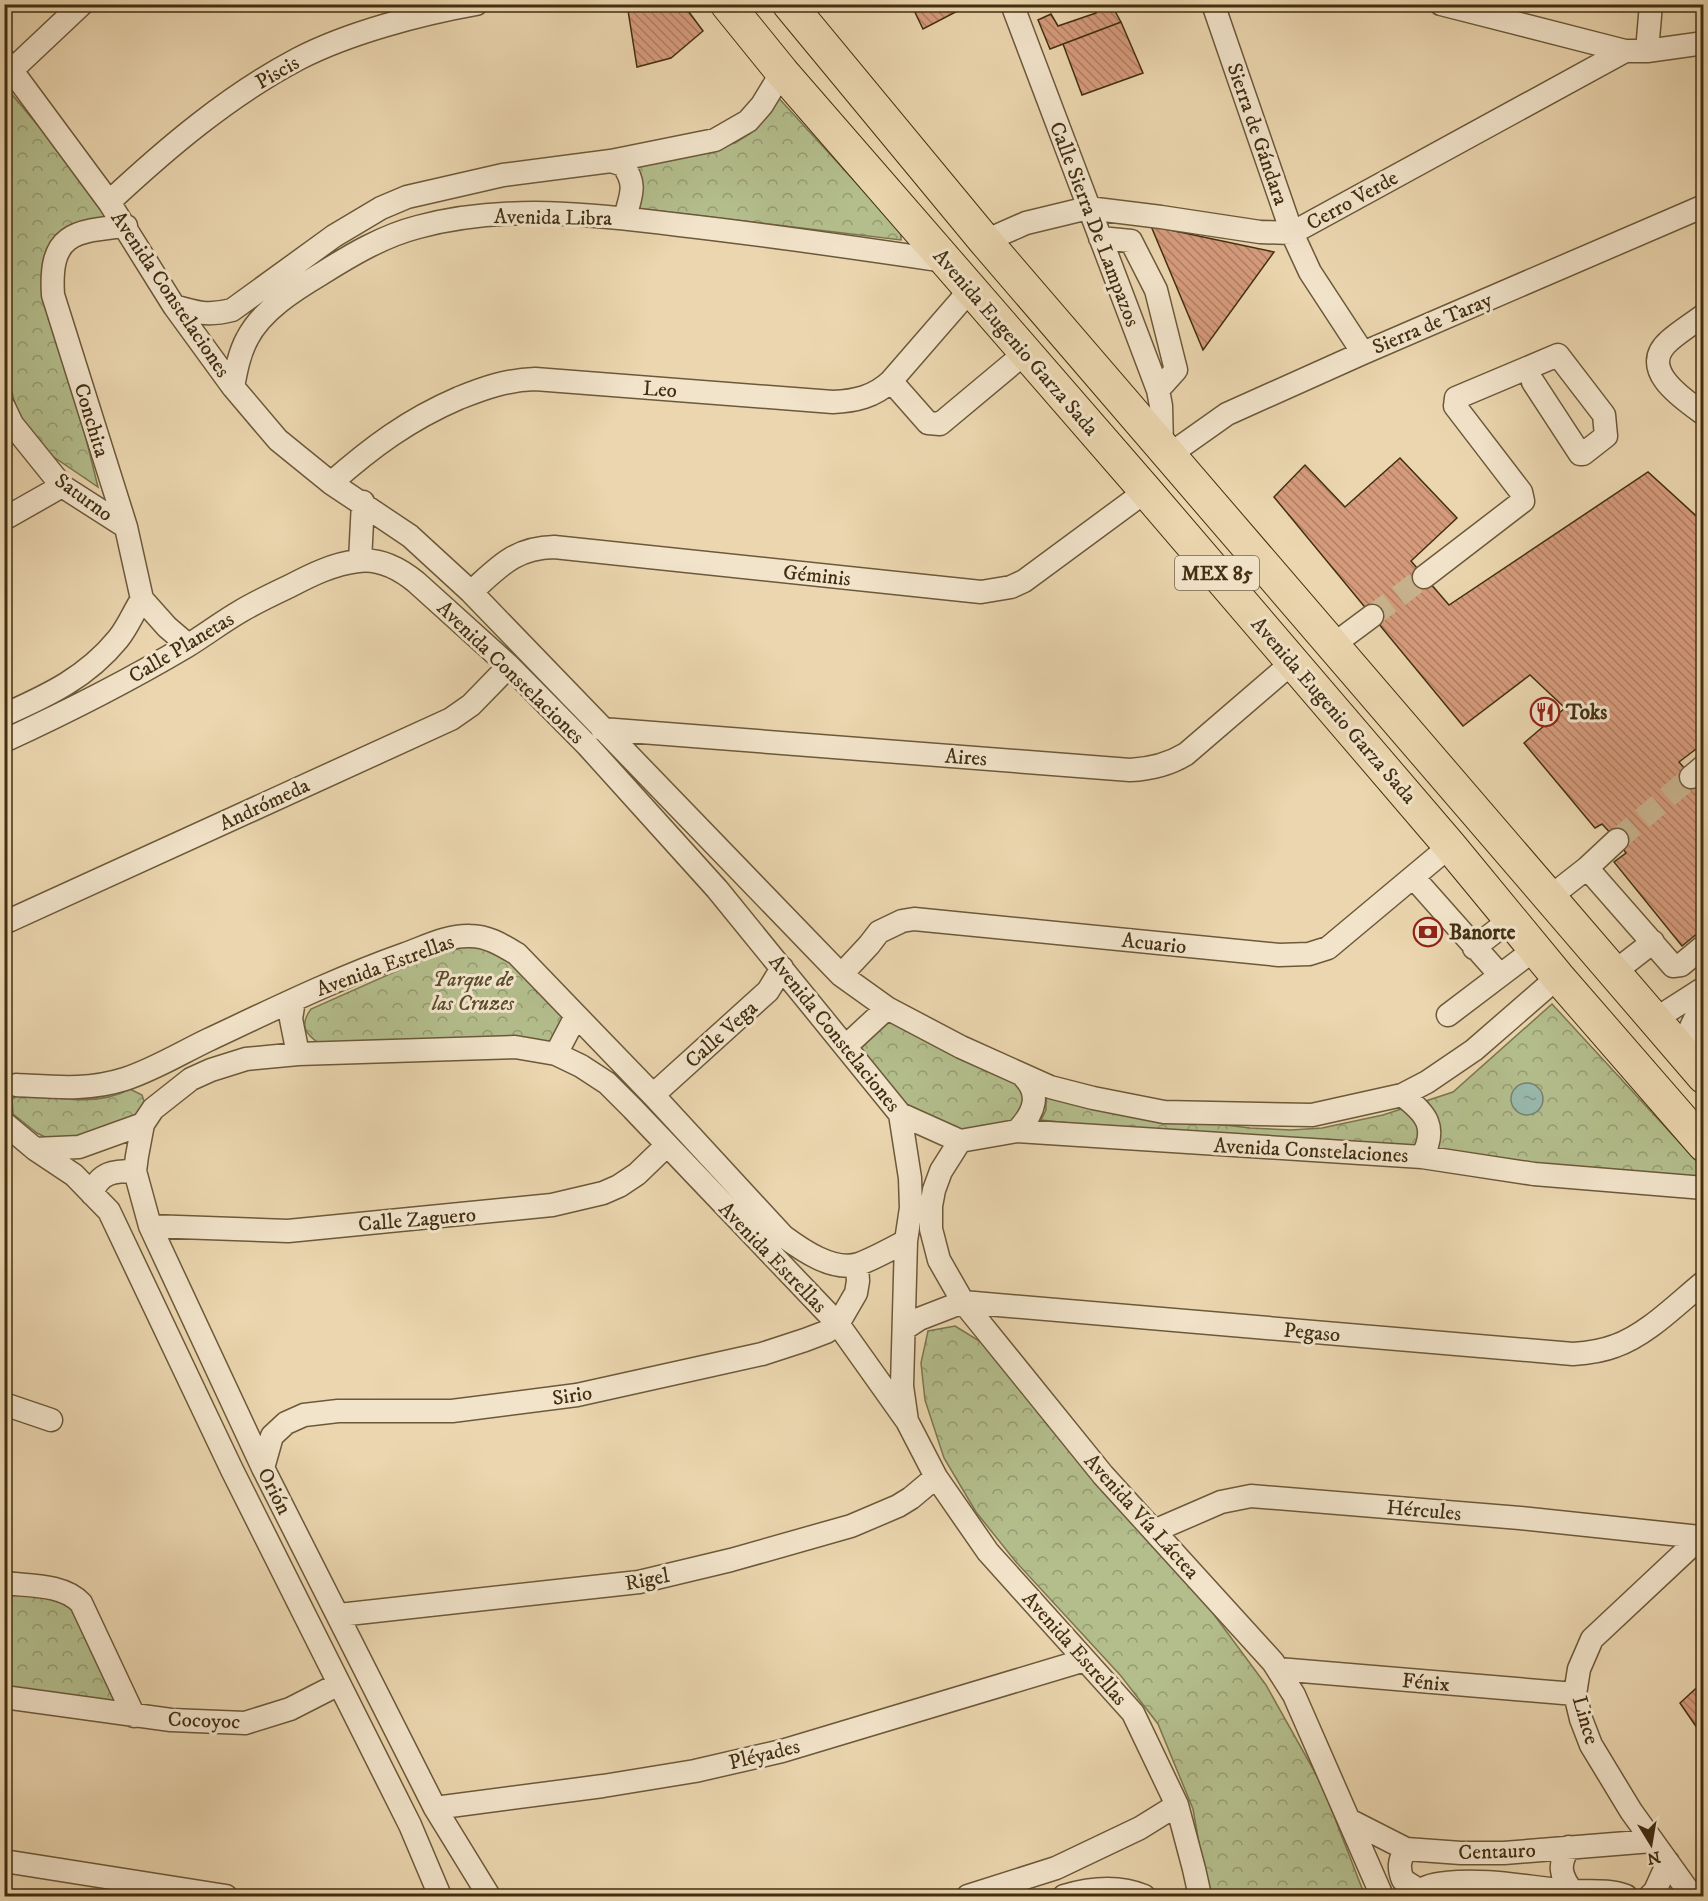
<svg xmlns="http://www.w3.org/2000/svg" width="1708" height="1901" font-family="'IM FELL DW Pica',serif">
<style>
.forest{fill:url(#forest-crowns);stroke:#7b7650;stroke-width:1.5}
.water{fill:url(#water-ripples);stroke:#76826f;stroke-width:1.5}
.building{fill:url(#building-back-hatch);stroke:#422f12;stroke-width:1.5}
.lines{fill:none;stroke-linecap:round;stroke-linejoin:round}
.minor-tunnel{stroke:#c9b590;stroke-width:22;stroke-dasharray:22 11;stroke-linecap:butt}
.minor-casing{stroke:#6c5939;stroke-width:25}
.highway-casing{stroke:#422f12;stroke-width:35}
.minor{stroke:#f2e4cb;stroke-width:22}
.highway{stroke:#ebd6af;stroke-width:33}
.labels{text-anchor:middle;stroke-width:6;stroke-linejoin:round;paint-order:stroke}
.shield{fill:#f2e4cb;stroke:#77654a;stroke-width:1.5}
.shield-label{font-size:20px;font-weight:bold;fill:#422f12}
.street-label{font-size:21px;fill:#422f12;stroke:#f2e4cb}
.poi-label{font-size:21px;font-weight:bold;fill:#422f12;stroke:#f2e4cb;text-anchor:start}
.park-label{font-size:21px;font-style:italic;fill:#594c2b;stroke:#f2e4cb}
</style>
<defs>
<pattern id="forest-crowns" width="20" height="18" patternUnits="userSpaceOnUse" patternTransform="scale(1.5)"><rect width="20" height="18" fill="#b4be8d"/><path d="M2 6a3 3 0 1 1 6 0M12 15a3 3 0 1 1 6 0" fill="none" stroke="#949b72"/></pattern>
<pattern id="water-ripples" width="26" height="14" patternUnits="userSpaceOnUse" patternTransform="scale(1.5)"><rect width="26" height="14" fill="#98b9ad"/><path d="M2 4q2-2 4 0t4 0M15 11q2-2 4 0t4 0" fill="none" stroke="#7e978b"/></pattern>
<pattern id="building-back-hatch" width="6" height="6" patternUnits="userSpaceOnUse" patternTransform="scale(1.5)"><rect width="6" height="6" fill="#d69b7c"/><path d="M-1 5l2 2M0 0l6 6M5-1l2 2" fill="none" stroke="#af7f64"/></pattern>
</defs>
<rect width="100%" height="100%" fill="#ebd6af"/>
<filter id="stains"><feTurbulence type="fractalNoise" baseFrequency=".00333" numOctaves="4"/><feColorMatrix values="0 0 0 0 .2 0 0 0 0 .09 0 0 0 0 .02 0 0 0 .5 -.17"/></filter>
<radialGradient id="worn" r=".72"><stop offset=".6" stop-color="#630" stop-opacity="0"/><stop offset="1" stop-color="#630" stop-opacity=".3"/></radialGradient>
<path class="forest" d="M4,85L119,222H97L45,273L98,487L39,447L19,420L5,365Z
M775,94L901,232V240L635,208L626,163L735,143L751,133L761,121Z
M455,945L496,947L565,1015L557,1044H320C305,1034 299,1025 311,1009Z
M1552,1004L1703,1168V1182L1537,1172L1041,1120L1046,1110V1097L1190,1121L1250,1128L1291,1130L1322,1128L1383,1115L1453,1092Z
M886,1017L1022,1082L1027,1114L977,1135L912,1114L859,1050V1041Z
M130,1089L142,1095L147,1110L85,1142L49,1139L37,1133L13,1114L12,1099L22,1093C57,1098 97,1107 130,1089Z
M955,1326L981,1342L1198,1593L1266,1685L1322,1785L1365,1896H1208L1193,1809L1158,1724L1121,1676L1016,1562L976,1512L944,1458L925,1400L921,1363L928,1331Z
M4,1585L73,1595L134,1716L5,1696Z"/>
<path class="water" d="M1511 1099a16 16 0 1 1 32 0a16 16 0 1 1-32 0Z"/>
<path class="building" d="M627,4H683L703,31L671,58L637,67Z
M911,4H969V5L923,29Z
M1092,4H1111L1121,22L1050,49L1038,20L1051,14L1058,26L1096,13Z
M1121,22L1143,73L1082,95L1063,44Z
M1151,226L1274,252L1203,350Z
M1400,458L1457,518L1411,561L1449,605L1648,472L1704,523V743L1679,762L1699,785L1704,782V928L1682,946L1614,862L1626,853L1617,840L1602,824L1595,828L1524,743L1565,708L1530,675L1463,726L1274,497L1305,465L1345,507Z
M1704,1681V1738L1680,1703Z"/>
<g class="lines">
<path class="minor-tunnel" d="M1372,616L1424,577
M1617,840L1691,777"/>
<g class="minor-casing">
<path id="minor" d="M1012,4L1158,390L1161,406L1162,448
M1213,4L1292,233L1310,272L1363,353
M1441,4L1625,51H1647L1704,43
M1647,51L1651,4
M4,60L109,202L174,306L233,387L278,440L331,483L410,536L471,592L841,975L887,1008L961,1047L1050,1087L1093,1098L1164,1112L1312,1115L1402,1095L1427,1082L1474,1050L1558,977
M13,69L82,4
M611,161L623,165C638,186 630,196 625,218
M109,202C167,148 228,96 298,59C348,33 420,14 476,4
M126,226C73,231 49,234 53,295L126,527L142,599L167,627L188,645
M1100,238L1131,241L1156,290L1176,370L1158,390
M985,241L1026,223L1088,208L1161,217L1260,232L1292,233L1625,51
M174,306C196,313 209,316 232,310L334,236L381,208L407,197L503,175L611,161L715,140L748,121L762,105L782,72
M1704,315C1692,324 1679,332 1669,341C1637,369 1683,399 1704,414
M891,381L928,423L940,424L1025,353
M233,387C236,371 239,354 247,339C261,311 294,290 321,274C351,255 383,236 418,227C504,204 593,214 680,225C768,235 857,248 945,261
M4,407L12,424L62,486L126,527
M1169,455L1227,414L1363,353L1704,206
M331,483C372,447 408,420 459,398C484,388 506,380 535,379L833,402C855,401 874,397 891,381L970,290
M4,519L62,486
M360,561L363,502
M1424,577L1523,501L1521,492L1455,406L1456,398L1558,355L1604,415L1606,436L1583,454H1580L1533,382
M471,592C499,567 514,548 554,547L981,592L1011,587L1024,581L1146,491
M1333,645L1372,616
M4,715C49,695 87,677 118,639C128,627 134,611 142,599
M602,729L1130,770C1151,769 1168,765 1186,754L1293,662
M4,741C67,712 128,681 187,646C205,635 222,622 241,611C256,602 273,594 290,586C311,575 333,564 358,561C380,558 400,569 416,582L509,666L587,745L717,889L900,1114L960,1141L1017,1131L1422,1157L1534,1174L1704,1188
M1691,777L1704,766
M1587,868L1673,966L1681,965L1704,946
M1413,877L1500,975
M1550,897L1587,868L1617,840
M4,923L451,719L471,705L509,666
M1474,948L1511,919
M1613,973L1653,942
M841,975L869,945L879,932L902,921L914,919L1279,955L1309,954L1328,948L1450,846
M294,1000L291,1019L298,1054
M1448,1015L1535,949
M1654,1020L1704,988
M846,1046L887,1008
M1680,1050L1704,1000
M556,1054L576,1016
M16,1085C55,1087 87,1091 125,1079C153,1070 181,1053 208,1040C272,1010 337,978 405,954C425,947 448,935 470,936C488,936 502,945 517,954L653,1095L783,1236C802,1250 833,1272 859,1264C875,1258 891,1249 906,1241
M653,1095L768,991L782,968
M1402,1095C1426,1113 1438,1127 1422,1157
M900,1114L910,1178L911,1208L906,1241L902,1386L907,1421L936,1477L988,1552L1133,1713L1177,1805L1194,1869L1200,1896
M4,1123L35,1149L74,1175L109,1211L232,1470L410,1825L440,1896
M1017,1131C1035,1112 1042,1093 1021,1074
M960,1141L941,1171L934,1190L931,1206V1229L939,1260L963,1302L1103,1475L1273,1662L1294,1695L1382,1896
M35,1149L79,1147L143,1124
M92,1194C99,1172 114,1171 135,1171
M150,1226L288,1231L552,1205L603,1193L619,1186L637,1174L666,1146
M904,1329L919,1319L963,1302L1573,1354C1588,1353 1602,1351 1615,1346C1647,1335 1678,1303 1704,1282
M4,1404L51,1420
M263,1468L272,1436L286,1423L304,1415L338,1411H452L577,1395L762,1354L805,1340L826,1332L838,1324L856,1293L858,1281L857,1265
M1154,1531L1221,1502L1251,1496L1520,1518L1700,1537
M4,1583C30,1586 63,1584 81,1603L134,1716
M339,1615L639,1582L731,1560L851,1526L898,1506L911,1498L936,1477
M1278,1669L1575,1694
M4,1697L171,1720L245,1723L290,1709L339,1684
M435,1808L603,1786L695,1771L782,1751L1085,1660
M1349,1820L1406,1849L1461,1853H1504L1652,1841
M1569,1847C1558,1865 1560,1875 1572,1891
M1406,1849C1399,1860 1398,1868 1403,1880L1419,1890
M4,1861L226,1896
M489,1896L435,1808L263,1468L150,1226L135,1171L137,1156L143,1124L153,1109L191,1079L211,1070L246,1059L298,1054L515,1047L556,1054L581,1066L607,1083L633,1109L838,1324L907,1421
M968,1896L1056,1868L1140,1828L1177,1805
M1064,1896C1091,1888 1118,1885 1144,1896
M1412,1896C1422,1887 1433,1884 1446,1883C1487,1878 1530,1888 1571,1891C1590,1892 1608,1889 1626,1896
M1650,1896L1655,1891L1668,1862
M1692,1896L1631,1811L1591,1745L1581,1719L1575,1694L1579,1669L1592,1639L1704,1534"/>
</g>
<g class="highway-casing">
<path id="highway" d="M727,4L782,72L1146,491L1450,846L1558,977L1704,1145
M789,4L985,241L1704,1077"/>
</g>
<use href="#minor" class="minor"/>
<use href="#highway" class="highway"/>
</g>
<defs>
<g id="restaurant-ring" transform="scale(1.5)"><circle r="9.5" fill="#f2e4cb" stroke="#8f2418" stroke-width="1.5"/><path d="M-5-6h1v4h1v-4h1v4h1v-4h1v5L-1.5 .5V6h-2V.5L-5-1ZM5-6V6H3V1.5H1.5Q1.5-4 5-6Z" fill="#8f2418"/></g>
<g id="bank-ring" transform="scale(1.5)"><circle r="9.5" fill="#f2e4cb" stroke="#8f2418" stroke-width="1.5"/><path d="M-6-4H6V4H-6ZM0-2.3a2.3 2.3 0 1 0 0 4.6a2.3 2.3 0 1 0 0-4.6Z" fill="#8f2418"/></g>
</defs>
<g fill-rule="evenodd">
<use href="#restaurant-ring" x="1545" y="712"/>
<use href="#bank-ring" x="1428" y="932"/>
</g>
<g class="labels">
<rect class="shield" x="1175" y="556" width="84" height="34" rx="4.5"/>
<g class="shield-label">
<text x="1217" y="580">MEX 85</text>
</g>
<g class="street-label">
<text transform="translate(277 72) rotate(-30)" y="7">Piscis</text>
<text transform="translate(1258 134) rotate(71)" y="7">Sierra de Gándara</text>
<text transform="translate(1352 200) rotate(-29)" y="7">Cerro Verde</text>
<text transform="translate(553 217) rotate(1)" y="7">Avenida Libra</text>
<text transform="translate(1095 224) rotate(69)" y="7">Calle Sierra De Lampazos</text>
<text transform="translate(171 294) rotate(56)" y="7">Avenida Constelaciones</text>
<text transform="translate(1432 323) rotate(-23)" y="7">Sierra de Taray</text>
<text transform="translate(1016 342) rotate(49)" y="7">Avenida Eugenio Garza Sada</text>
<text transform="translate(660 389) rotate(4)" y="7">Leo</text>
<text transform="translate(92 420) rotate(73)" y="7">Conchita</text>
<text transform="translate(84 497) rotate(36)" y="7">Saturno</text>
<text transform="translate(817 575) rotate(6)" y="7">Géminis</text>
<text transform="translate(181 647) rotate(-31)" y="7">Calle Planetas</text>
<text transform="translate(511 672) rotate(44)" y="7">Avenida Constelaciones</text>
<text transform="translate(1334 710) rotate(49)" y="7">Avenida Eugenio Garza Sada</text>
<text transform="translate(966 757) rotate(4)" y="7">Aires</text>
<text transform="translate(264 804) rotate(-25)" y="7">Andrómeda</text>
<text transform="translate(1154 943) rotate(6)" y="7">Acuario</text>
<text transform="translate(385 965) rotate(-20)" y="7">Avenida Estrellas</text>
<text transform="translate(835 1033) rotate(51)" y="7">Avenida Constelaciones</text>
<text transform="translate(721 1034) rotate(-42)" y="7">Calle Vega</text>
<text transform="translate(1311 1150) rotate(3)" y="7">Avenida Constelaciones</text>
<text transform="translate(417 1219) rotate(-5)" y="7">Calle Zaguero</text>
<text transform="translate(773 1257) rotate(46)" y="7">Avenida Estrellas</text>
<text transform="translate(1312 1332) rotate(5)" y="7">Pegaso</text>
<text transform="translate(572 1395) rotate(-9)" y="7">Sirio</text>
<text transform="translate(275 1491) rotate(63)" y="7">Orión</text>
<text transform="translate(1424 1510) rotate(5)" y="7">Hércules</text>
<text transform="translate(1142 1516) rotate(48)" y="7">Avenida Vía Láctea</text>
<text transform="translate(647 1579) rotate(-11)" y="7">Rigel</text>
<text transform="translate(1075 1648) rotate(48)" y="7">Avenida Estrellas</text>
<text transform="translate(1426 1682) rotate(5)" y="7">Fénix</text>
<text transform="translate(204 1720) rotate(2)" y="7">Cocoyoc</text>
<text transform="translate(1586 1720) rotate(74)" y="7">Lince</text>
<text transform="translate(764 1754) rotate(-14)" y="7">Pléyades</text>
<text transform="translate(1497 1851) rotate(-2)" y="7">Centauro</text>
</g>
<g class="poi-label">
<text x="1566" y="719">Toks</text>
<text x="1449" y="939">Banorte</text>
</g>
<g class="park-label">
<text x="473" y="986">Parque de<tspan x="473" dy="24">las Cruzes</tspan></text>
</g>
</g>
<rect width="1708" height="1901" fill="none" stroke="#ebd6af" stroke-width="24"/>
<rect x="6" y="6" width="1696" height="1889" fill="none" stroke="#422f12" stroke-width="3"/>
<rect x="12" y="12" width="1684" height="1877" fill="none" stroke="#422f12" stroke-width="1.5"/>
<g transform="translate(1651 1844) rotate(169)" stroke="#f2e4cb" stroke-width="4.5" paint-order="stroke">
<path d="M0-4.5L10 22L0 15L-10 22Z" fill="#422f12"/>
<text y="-9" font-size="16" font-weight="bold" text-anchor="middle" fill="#422f12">N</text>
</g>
<rect width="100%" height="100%" filter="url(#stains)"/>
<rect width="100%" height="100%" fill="url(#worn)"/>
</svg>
